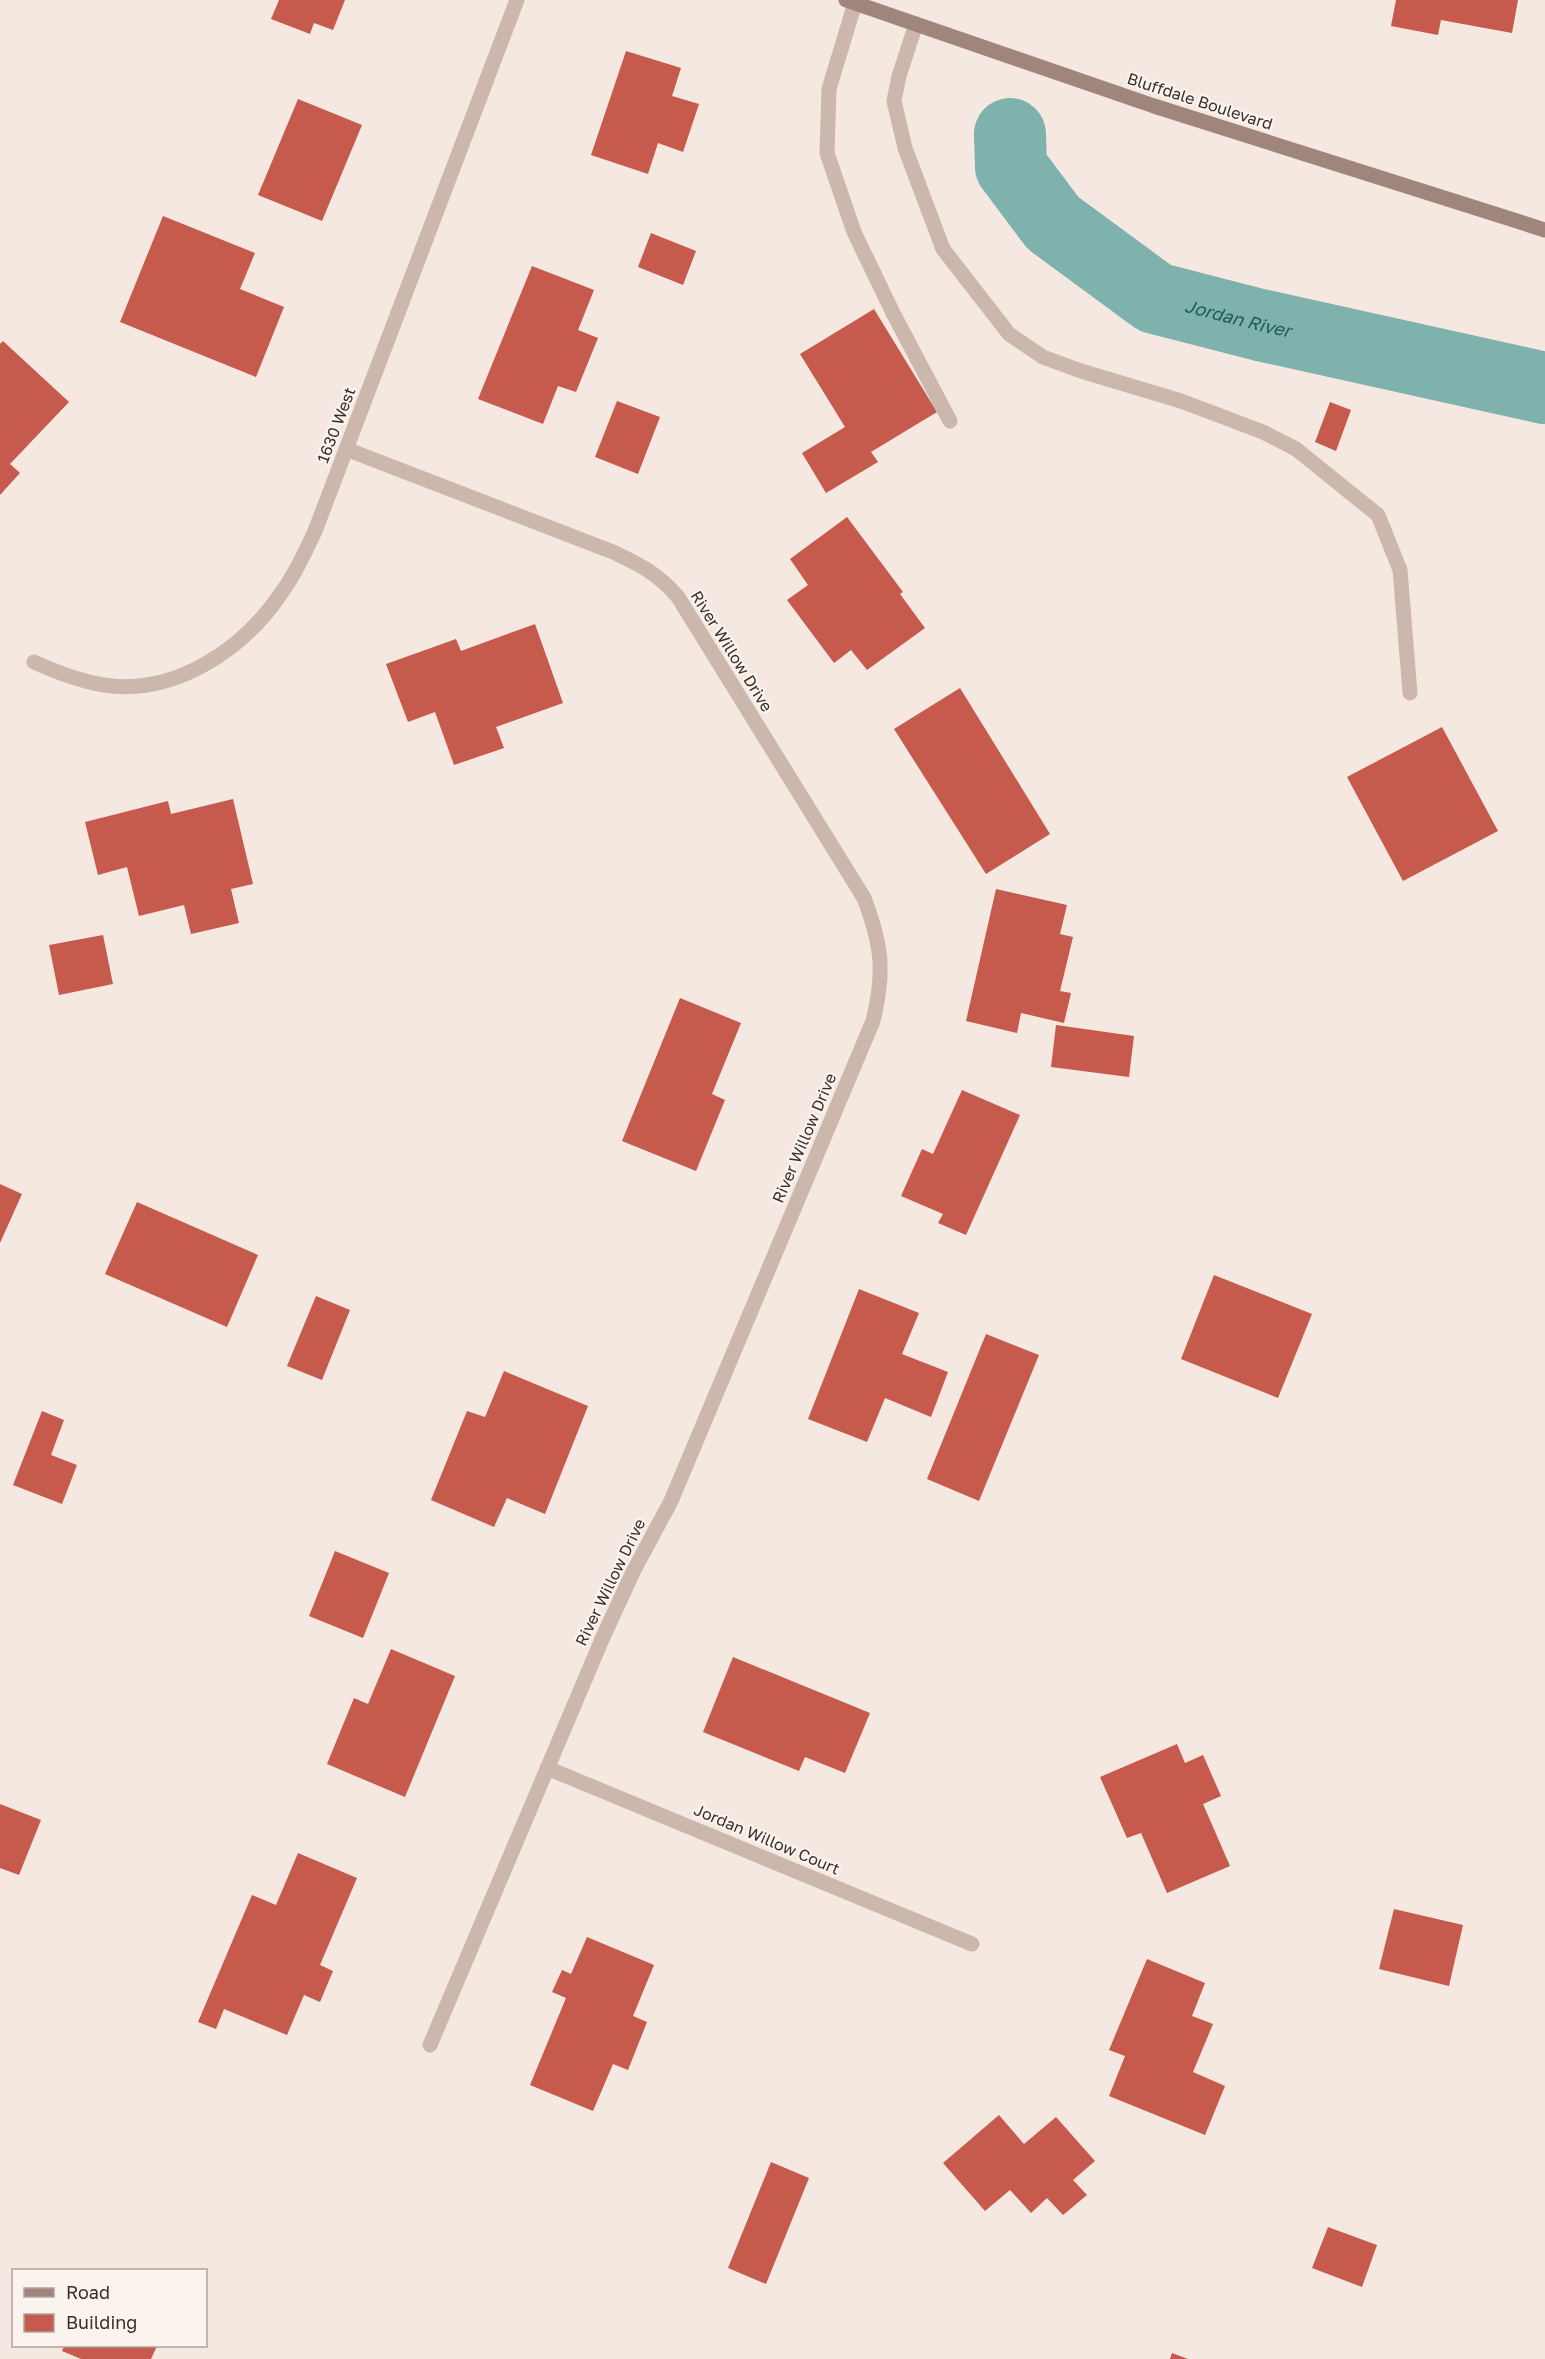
<svg xmlns="http://www.w3.org/2000/svg" width="1545" height="2359" font-family="'Golos Text',sans-serif">
<style>
.lines{fill:none;stroke-linecap:round;stroke-linejoin:round}
.river{stroke:#7fb1ad;stroke-width:72}
.building{fill:#c65a4c}
.lane{stroke:#ccb7ac;stroke-width:15}
.street{stroke:#ccb7ac;stroke-width:15}
.secondary{stroke:#a0857d;stroke-width:15}
.labels{text-anchor:middle;stroke-width:4.5;stroke-linejoin:round;paint-order:stroke}
.street-label{font-size:16px;fill:#3a2e2b;stroke:#fbf3ee}
.water-label{font-size:18px;font-style:italic;fill:#205c59;stroke:#fbf3ee}
</style>
<rect width="100%" height="100%" fill="#f4e8e1"/>
<g class="lines">
<path class="river" id="s1" d="M1010,134L1011,167L1053,223L1155,298L1260,325L1545,388"/>
</g>
<path class="building" d="M279,0H345L333,30L314,23L310,34L271,19Z
M1396,0H1518L1512,33L1441,20L1438,35L1391,26Z
M626,51L681,68L672,96L699,104L683,152L658,143L648,174L591,155Z
M298,99L362,125L322,221L258,195Z
M163,216L255,253L240,289L284,307L256,377L120,322Z
M651,233L696,251L683,285L638,267Z
M532,266L594,290L578,330L598,338L576,392L558,386L543,424L478,399Z
M874,309L937,412L871,452L878,462L826,493L802,453L845,427L800,354Z
M3,341L69,402L10,464L20,473L0,495V344Z
M617,401L660,417L638,474L595,457Z
M1330,402L1351,410L1336,451L1315,442Z
M847,517L903,592L900,594L925,628L867,670L851,650L834,663L787,600L808,585L790,559Z
M535,624L563,703L496,727L504,748L454,765L435,712L408,722L386,664L456,639L461,651Z
M960,688L1050,834L986,874L894,729Z
M1442,727L1498,831L1403,881L1347,777Z
M233,799L253,884L231,889L239,923L191,934L184,905L139,916L127,867L98,875L85,822L168,801L171,814Z
M996,889L1067,905L1060,934L1073,937L1060,991L1071,993L1064,1023L1021,1013L1017,1033L966,1021Z
M103,935L113,984L59,995L49,945Z
M680,998L741,1023L712,1094L725,1100L696,1171L622,1141Z
M1056,1025L1134,1036L1129,1077L1051,1067Z
M962,1090L1020,1115L966,1235L938,1223L943,1214L901,1196L922,1149L933,1154Z
M0,1184L22,1194L0,1243Z
M137,1202L258,1255L227,1327L105,1274Z
M1214,1275L1312,1314L1278,1398L1181,1359Z
M859,1289L919,1313L902,1354L948,1372L931,1417L885,1398L867,1442L808,1419Z
M316,1296L350,1310L322,1380L287,1366Z
M986,1334L1039,1355L979,1501L927,1479Z
M504,1371L588,1406L545,1514L507,1498L494,1527L431,1500L467,1411L485,1417Z
M42,1411L64,1420L51,1455L77,1465L62,1504L13,1485Z
M335,1551L389,1573L363,1638L309,1616Z
M391,1649L455,1676L405,1797L327,1764L354,1698L368,1704Z
M733,1657L870,1713L845,1773L805,1757L799,1771L703,1732Z
M1177,1744L1185,1763L1203,1755L1221,1796L1203,1804L1230,1866L1167,1893L1141,1833L1127,1838L1100,1777Z
M0,1804L41,1820L19,1875L0,1868Z
M298,1853L357,1878L320,1965L333,1971L320,2002L304,1995L287,2035L224,2009L216,2029L198,2022L252,1895L276,1905Z
M1394,1909L1463,1925L1449,1986L1379,1969Z
M587,1937L654,1965L633,2016L647,2022L628,2070L613,2064L593,2111L530,2085L566,1998L552,1992L562,1970L571,1974Z
M1147,1959L1205,1983L1192,2016L1213,2024L1193,2072L1225,2086L1205,2135L1109,2096L1125,2056L1109,2050Z
M999,2115L1024,2144L1056,2117L1095,2161L1073,2180L1087,2195L1063,2215L1047,2198L1031,2213L1010,2190L985,2211L943,2163Z
M771,2162L809,2178L766,2284L728,2268Z
M1328,2227L1377,2245L1362,2287L1312,2268Z
M64,2346H157L151,2359H81L62,2351Z
M1172,2353L1188,2359H1170Z"/>
<g class="lines">
<path class="lane" d="M855,3L829,89L827,153L854,232L893,313L950,421
M916,24L899,76L894,101L905,148L943,249L1009,334L1043,357L1081,371L1181,401L1263,432L1296,449L1378,515L1400,570L1410,693"/>
<path class="street" d="M346,449L613,552C641,565 658,574 678,597L864,898C882,945 885,972 873,1021L671,1501L633,1572L603,1637L430,2045
M34,662C56,672 79,681 104,685C175,696 244,649 282,592C296,573 305,552 315,531L517,0
M547,1768L972,1944"/>
<path class="secondary" d="M846,0L1154,106L1545,230"/>
</g>
<g class="labels">
<g class="street-label">
<text transform="translate(1200 101) rotate(18)" y="6">Bluffdale Boulevard</text>
<text transform="translate(336 425) rotate(-69)" y="6">1630 West</text>
<text transform="translate(732 651) rotate(58)" y="6">River Willow Drive</text>
<text transform="translate(804 1138) rotate(-67)" y="6">River Willow Drive</text>
<text transform="translate(610 1582) rotate(-64)" y="6">River Willow Drive</text>
<text transform="translate(767 1839) rotate(23)" y="6">Jordan Willow Court</text>
</g>
<g class="water-label">
<text dy="6" stroke="none"><textPath href="#s1" startOffset="315">Jordan River</textPath></text>
</g>
</g>
<rect x="12" y="2269" width="195" height="78" fill="#fbf3ee" stroke="#aea4a0" stroke-width="1.5"/>
<rect x="24" y="2288" width="30" height="9" fill="#a0857d" stroke="#aea4a0" stroke-width="1.5"/>
<text x="66" y="2299" font-size="18" fill="#3a2e2b">Road</text>
<rect x="24" y="2314" width="30" height="18" fill="#c65a4c" stroke="#aea4a0" stroke-width="1.5"/>
<text x="66" y="2329" font-size="18" fill="#3a2e2b">Building</text>
</svg>
